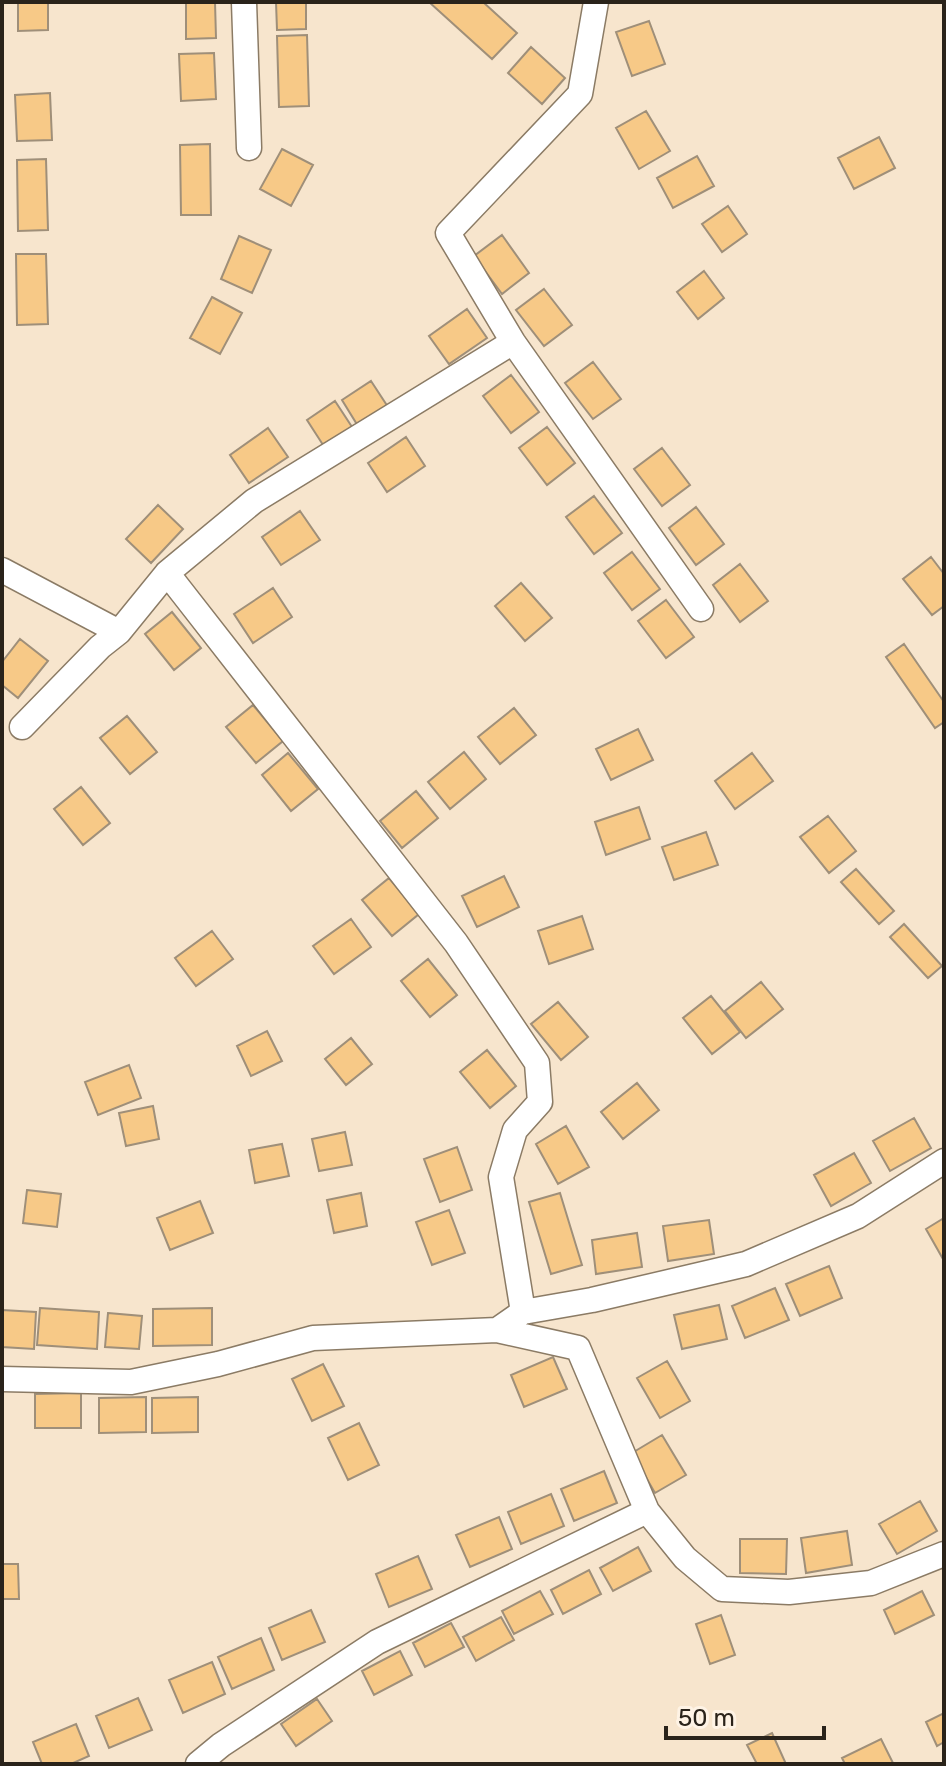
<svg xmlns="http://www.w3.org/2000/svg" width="946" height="1766" font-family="Rubik,sans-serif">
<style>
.building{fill:#f7c987;stroke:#9f8f79;stroke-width:2}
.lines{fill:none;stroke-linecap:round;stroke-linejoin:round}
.minor-casing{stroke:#8b7b65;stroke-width:27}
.minor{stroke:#fff;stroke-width:24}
</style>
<rect width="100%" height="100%" fill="#f7e5cd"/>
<path class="building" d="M18,2H48V30L18,31Z
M186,2H215L216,38L186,39Z
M276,2H306V29L277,30Z
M429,2H483L517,33L492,59Z
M649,21L665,64L632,76L616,32Z
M307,35L309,106L279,107L277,36Z
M531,47L565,78L542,104L508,73Z
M214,53L216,99L181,101L179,54Z
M50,93L52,140L17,141L15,95Z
M646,111L670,151L639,169L616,128Z
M879,137L895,168L854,189L838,158Z
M210,144L211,215H181L180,145Z
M282,149L313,165L291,206L260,189Z
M697,156L714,186L673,208L657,178Z
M46,159L48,230L18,231L17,160Z
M728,206L747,234L722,252L702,224Z
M502,235L529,273L502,294L474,256Z
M239,236L271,250L252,293L221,279Z
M16,254H46L48,324L17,325Z
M704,271L724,298L698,319L677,292Z
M544,289L572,325L544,346L516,310Z
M212,297L242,313L220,354L190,338Z
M467,309L487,338L449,364L429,336Z
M593,362L621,399L593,419L565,383Z
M511,375L539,412L511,433L483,396Z
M371,381L388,407L358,426L342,400Z
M335,401L354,430L325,448L307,420Z
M547,427L575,463L547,485L519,448Z
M268,428L288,457L249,483L230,455Z
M406,437L425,466L387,492L368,463Z
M662,448L690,485L662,506L634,469Z
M594,496L622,533L594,554L566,517Z
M158,505L183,529L151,563L126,539Z
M696,507L724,544L696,565L669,528Z
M300,511L320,540L281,565L262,537Z
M632,552L660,589L632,610L604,573Z
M931,557L944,574V606L932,615L903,579Z
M740,564L768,601L740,622L713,585Z
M521,583L552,618L525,641L495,606Z
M273,588L292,617L253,643L234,614Z
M666,600L694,637L666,658L638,621Z
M172,612L201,648L174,670L145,634Z
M20,639L48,661L18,698L2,685V662Z
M904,644L944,702V722L935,728L886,657Z
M253,705L283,741L256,763L226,727Z
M514,708L536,735L500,764L478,737Z
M127,716L157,752L130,774L100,738Z
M638,729L653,760L611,780L596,749Z
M464,752L486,779L450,809L428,782Z
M288,753L318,789L291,811L262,775Z
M752,753L773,781L735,809L715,781Z
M81,787L110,823L83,845L54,809Z
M416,791L438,818L402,848L380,821Z
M639,807L650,839L606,855L595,822Z
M828,816L856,851L829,873L800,837Z
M706,832L718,865L674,880L662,847Z
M856,869L894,911L879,924L841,882Z
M504,876L519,907L477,927L462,896Z
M389,878L419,914L392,936L362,900Z
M582,916L593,949L549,964L538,931Z
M351,919L371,947L334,974L313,946Z
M904,924L942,966L928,978L890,937Z
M212,931L233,959L196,986L175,958Z
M428,959L457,995L430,1017L401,981Z
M761,982L783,1009L746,1038L725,1011Z
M711,996L740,1032L712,1054L683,1018Z
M558,1002L588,1037L561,1060L531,1024Z
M267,1031L282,1061L251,1076L237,1046Z
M351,1038L372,1064L346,1085L325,1059Z
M487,1050L516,1086L490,1108L460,1072Z
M129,1065L141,1098L98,1115L85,1082Z
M637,1083L659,1110L623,1139L601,1112Z
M153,1106L159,1139L126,1146L119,1113Z
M914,1118L931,1148L890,1171L873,1141Z
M566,1126L589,1167L558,1184L536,1144Z
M345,1132L352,1165L319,1171L312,1139Z
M282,1144L289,1176L255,1183L249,1150Z
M457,1147L472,1190L440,1202L424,1159Z
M854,1153L871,1183L831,1206L814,1175Z
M27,1190L61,1194L57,1227L23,1223Z
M361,1193L367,1226L334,1233L327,1200Z
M560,1193L582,1265L551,1274L529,1202Z
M200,1201L213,1233L170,1250L157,1218Z
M449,1210L465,1253L432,1265L416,1222Z
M944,1218V1258L943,1259L926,1229Z
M709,1220L714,1254L668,1261L663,1226Z
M637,1233L642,1267L596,1274L592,1240Z
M829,1266L842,1298L800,1316L786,1284Z
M775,1288L789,1320L745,1338L732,1306Z
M719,1305L727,1339L682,1349L674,1315Z
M40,1308L99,1312L97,1349L37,1345Z
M212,1308V1345L153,1346V1309Z
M2,1310L36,1312L34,1349L2,1347Z
M108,1313L142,1316L139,1349L105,1347Z
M553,1357L567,1389L524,1407L511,1375Z
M667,1361L690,1401L660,1418L637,1378Z
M323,1364L344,1406L312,1421L292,1379Z
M81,1393V1428H35V1394Z
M146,1397V1432L99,1433V1398Z
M198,1397V1432L152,1433V1398Z
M359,1423L379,1465L348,1480L328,1438Z
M662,1435L686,1475L655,1493L632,1453Z
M604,1471L617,1503L574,1521L561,1489Z
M551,1494L564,1526L521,1544L508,1512Z
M920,1501L937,1531L897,1554L879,1524Z
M499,1517L512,1549L470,1567L456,1535Z
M847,1531L852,1565L806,1573L801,1538Z
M740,1539H787L786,1574L740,1573Z
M638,1547L651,1571L613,1591L600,1568Z
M418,1556L432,1589L389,1607L376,1574Z
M2,1564H18L19,1599H2Z
M589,1570L601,1594L563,1614L551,1590Z
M540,1591L553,1614L514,1634L502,1611Z
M922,1591L934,1615L895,1634L884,1610Z
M311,1610L325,1642L282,1660L269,1628Z
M721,1615L735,1655L710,1664L696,1624Z
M501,1617L514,1640L476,1661L463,1637Z
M451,1623L464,1647L425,1667L413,1643Z
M261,1638L274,1670L232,1689L218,1657Z
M400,1651L412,1675L374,1695L362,1671Z
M212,1662L225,1694L183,1713L169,1680Z
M138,1698L152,1730L109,1748L96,1716Z
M317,1699L332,1721L296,1746L281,1724Z
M944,1713V1742L937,1746L926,1722Z
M76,1724L89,1756L71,1764H42L33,1742Z
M772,1733L786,1764H757L747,1745Z
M881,1739L893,1763L845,1764L842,1758Z"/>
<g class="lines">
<g class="minor-casing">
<path id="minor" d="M244,2L249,148
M596,2L580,94L448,233L513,342L701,609
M2,570L119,632
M167,573L456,943L537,1063L540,1102L515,1130L501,1177L523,1312
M22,727L100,647L119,632L167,573L254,501L513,342
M497,1330L578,1348L647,1511L685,1558L722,1589L789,1592L871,1583L944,1554
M2,1379L131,1382L218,1364L313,1338L497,1330L523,1312L592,1300L746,1264L858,1216L944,1161
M198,1764L221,1745L377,1642L647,1511"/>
</g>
<use href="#minor" class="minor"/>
</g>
<rect width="946" height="1766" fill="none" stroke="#2a231a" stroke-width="8"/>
<path d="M666 1726v12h158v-12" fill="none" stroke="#2a231a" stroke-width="4"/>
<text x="678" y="1726" font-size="24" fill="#2a231a" stroke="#fef3e5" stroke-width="6" paint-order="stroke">50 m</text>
</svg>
